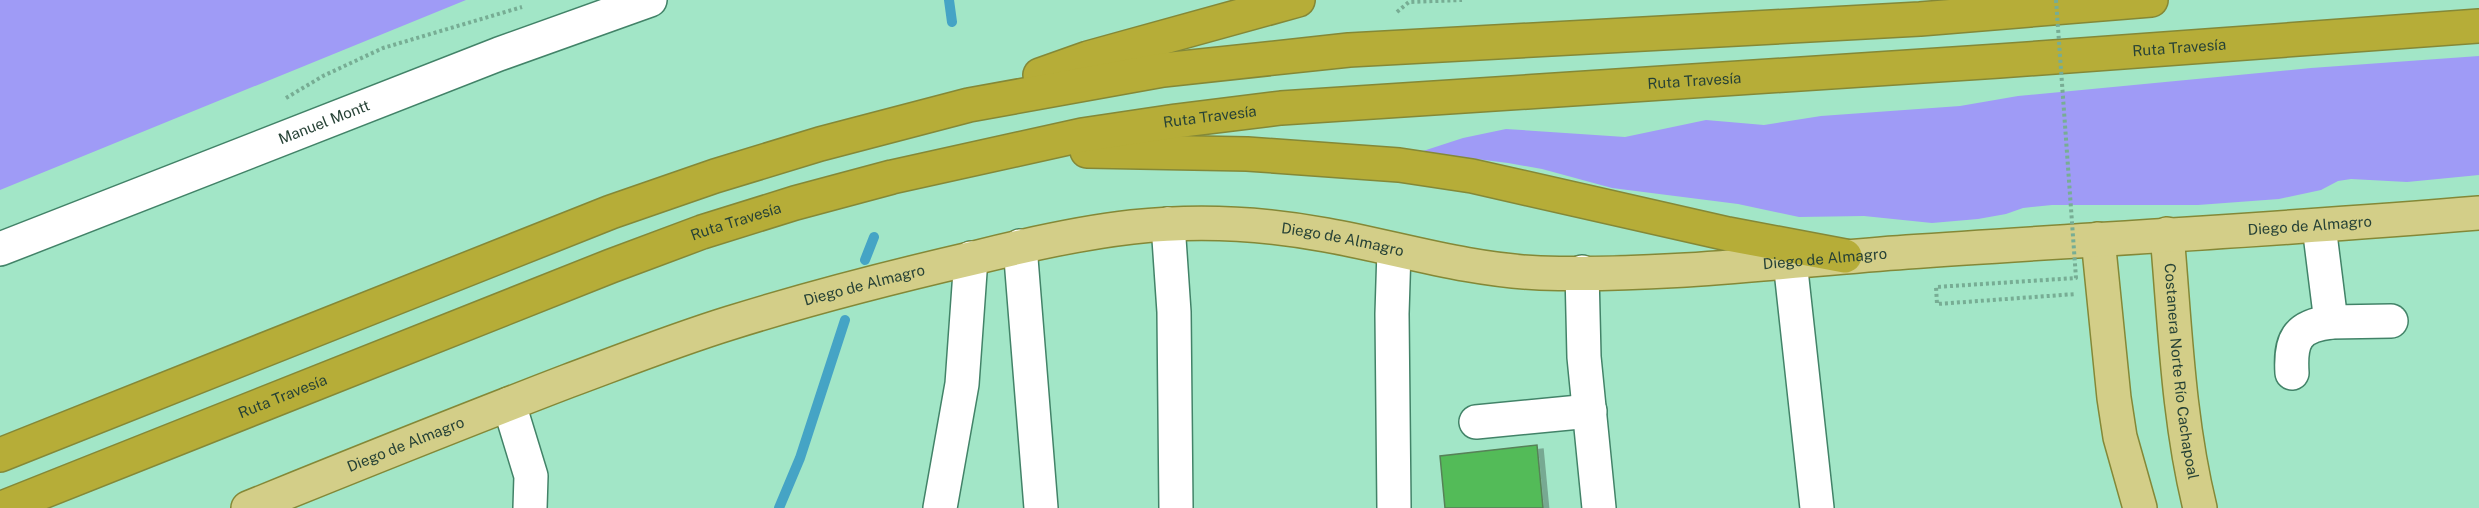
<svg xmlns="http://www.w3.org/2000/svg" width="2479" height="508" font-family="'Public Sans',sans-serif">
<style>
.green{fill:#9f9bf6}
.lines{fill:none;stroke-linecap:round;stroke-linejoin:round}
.stream{stroke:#45a4c5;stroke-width:10}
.building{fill:#52bb58;stroke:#578258;stroke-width:1.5;filter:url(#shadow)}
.minor-casing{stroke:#428368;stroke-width:36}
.major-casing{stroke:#848837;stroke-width:36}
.highway-casing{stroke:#848837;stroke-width:36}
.path{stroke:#77ad94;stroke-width:4;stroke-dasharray:3 3;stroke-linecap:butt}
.minor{stroke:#fff;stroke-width:33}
.major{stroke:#d3ce88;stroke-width:33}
.highway{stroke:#b6ad38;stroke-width:33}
.path-bridge{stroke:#77ad94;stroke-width:4;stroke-dasharray:3 3;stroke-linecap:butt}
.labels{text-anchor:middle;stroke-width:4.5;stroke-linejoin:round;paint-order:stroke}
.street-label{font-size:15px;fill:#274236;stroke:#a2e6c7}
</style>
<defs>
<filter id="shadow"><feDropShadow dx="6" dy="4" stdDeviation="0" flood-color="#0004"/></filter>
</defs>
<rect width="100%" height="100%" fill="#a2e6c7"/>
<path class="green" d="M0,0H466L0,190Z
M2479,56V175L2407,182L2351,179L2338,181L2321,190L2279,199L2198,205H2052L2023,208L2006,214L1978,219L1932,223L1864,216L1799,217L1738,204L1612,188L1542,169L1508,163L1420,152L1463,138L1506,129L1625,137L1706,120L1764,125L1821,116L1960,106L2018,96L2311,68Z"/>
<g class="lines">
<path class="stream" d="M949,0L952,22
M865,260L874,237
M779,508L800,458L845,320"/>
</g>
<path class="building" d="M1537,445L1543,508H1445L1440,456Z"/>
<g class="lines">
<g class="minor-casing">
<g id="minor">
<path d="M1168,224L1174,312L1176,508"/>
<path d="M1020,246L1041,508"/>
<path id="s1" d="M0,249L499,54L650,0"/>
<path d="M1790,261L1817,508"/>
<path d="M1582,272L1584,357L1599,508"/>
<path d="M2331,322L2391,321"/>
<path d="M2292,373C2290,341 2296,326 2331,322L2319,226"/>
<path d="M509,404L531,476L530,508"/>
<path d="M1476,422L1590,411"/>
<path d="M940,508L962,384L971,258"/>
<path d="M1394,508L1392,314L1394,250"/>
</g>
</g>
<g class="major-casing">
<g id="major">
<path id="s2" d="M2167,234C2175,325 2178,419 2200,508"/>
<path d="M2098,239L2114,398L2120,437L2140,508"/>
<path id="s3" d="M248,508C354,465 461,422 568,381C622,361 675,340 730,323C810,298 892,277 974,258C1026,245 1078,233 1132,227C1196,220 1262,223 1326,235C1398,248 1466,270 1540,273C1662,277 1785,261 1907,252C2097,239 2288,229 2479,213"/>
</g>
</g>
<g class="highway-casing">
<g id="highway">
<path d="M1040,75L1088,58L1298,0"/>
<path d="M1087,151L1247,154L1399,165L1472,176L1728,234L1845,256"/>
<path d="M0,455L611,212L715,176L820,144L969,105L1163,70L1349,50L1920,19L2151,0"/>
<path id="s4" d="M2,508L611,266L702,232L795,203L892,177L1082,135L1176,121L1281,108L1999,61L2479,26"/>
</g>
</g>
<path class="path" d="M1397,12L1409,2L1462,0
M286,98L323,76L383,48L522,7"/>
<use href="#minor" class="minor"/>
<use href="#major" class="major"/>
<use href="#highway" class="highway"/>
<path class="path-bridge" d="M2056,0L2076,278L1936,287L1937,304L2076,294"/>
</g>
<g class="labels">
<g class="street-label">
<text dy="5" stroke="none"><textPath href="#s4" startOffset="2246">Ruta Travesía</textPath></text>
<text dy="5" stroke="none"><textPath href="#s4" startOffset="1760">Ruta Travesía</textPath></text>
<text dy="5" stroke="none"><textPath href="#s4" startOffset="1274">Ruta Travesía</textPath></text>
<text dy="5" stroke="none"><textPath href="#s1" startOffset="348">Manuel Montt</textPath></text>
<text dy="5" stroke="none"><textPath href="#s4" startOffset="788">Ruta Travesía</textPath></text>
<text dy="5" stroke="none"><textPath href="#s3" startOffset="2114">Diego de Almagro</textPath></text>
<text dy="5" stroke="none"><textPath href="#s3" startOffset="1142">Diego de Almagro</textPath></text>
<text dy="5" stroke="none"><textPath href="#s3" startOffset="1628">Diego de Almagro</textPath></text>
<text dy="5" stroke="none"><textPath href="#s3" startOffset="656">Diego de Almagro</textPath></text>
<text dy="5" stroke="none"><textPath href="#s2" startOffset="138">Costanera Norte Río Cachapoal</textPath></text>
<text dy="5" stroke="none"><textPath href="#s4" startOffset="302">Ruta Travesía</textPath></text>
<text dy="5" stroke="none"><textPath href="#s3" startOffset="170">Diego de Almagro</textPath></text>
</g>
</g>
</svg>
